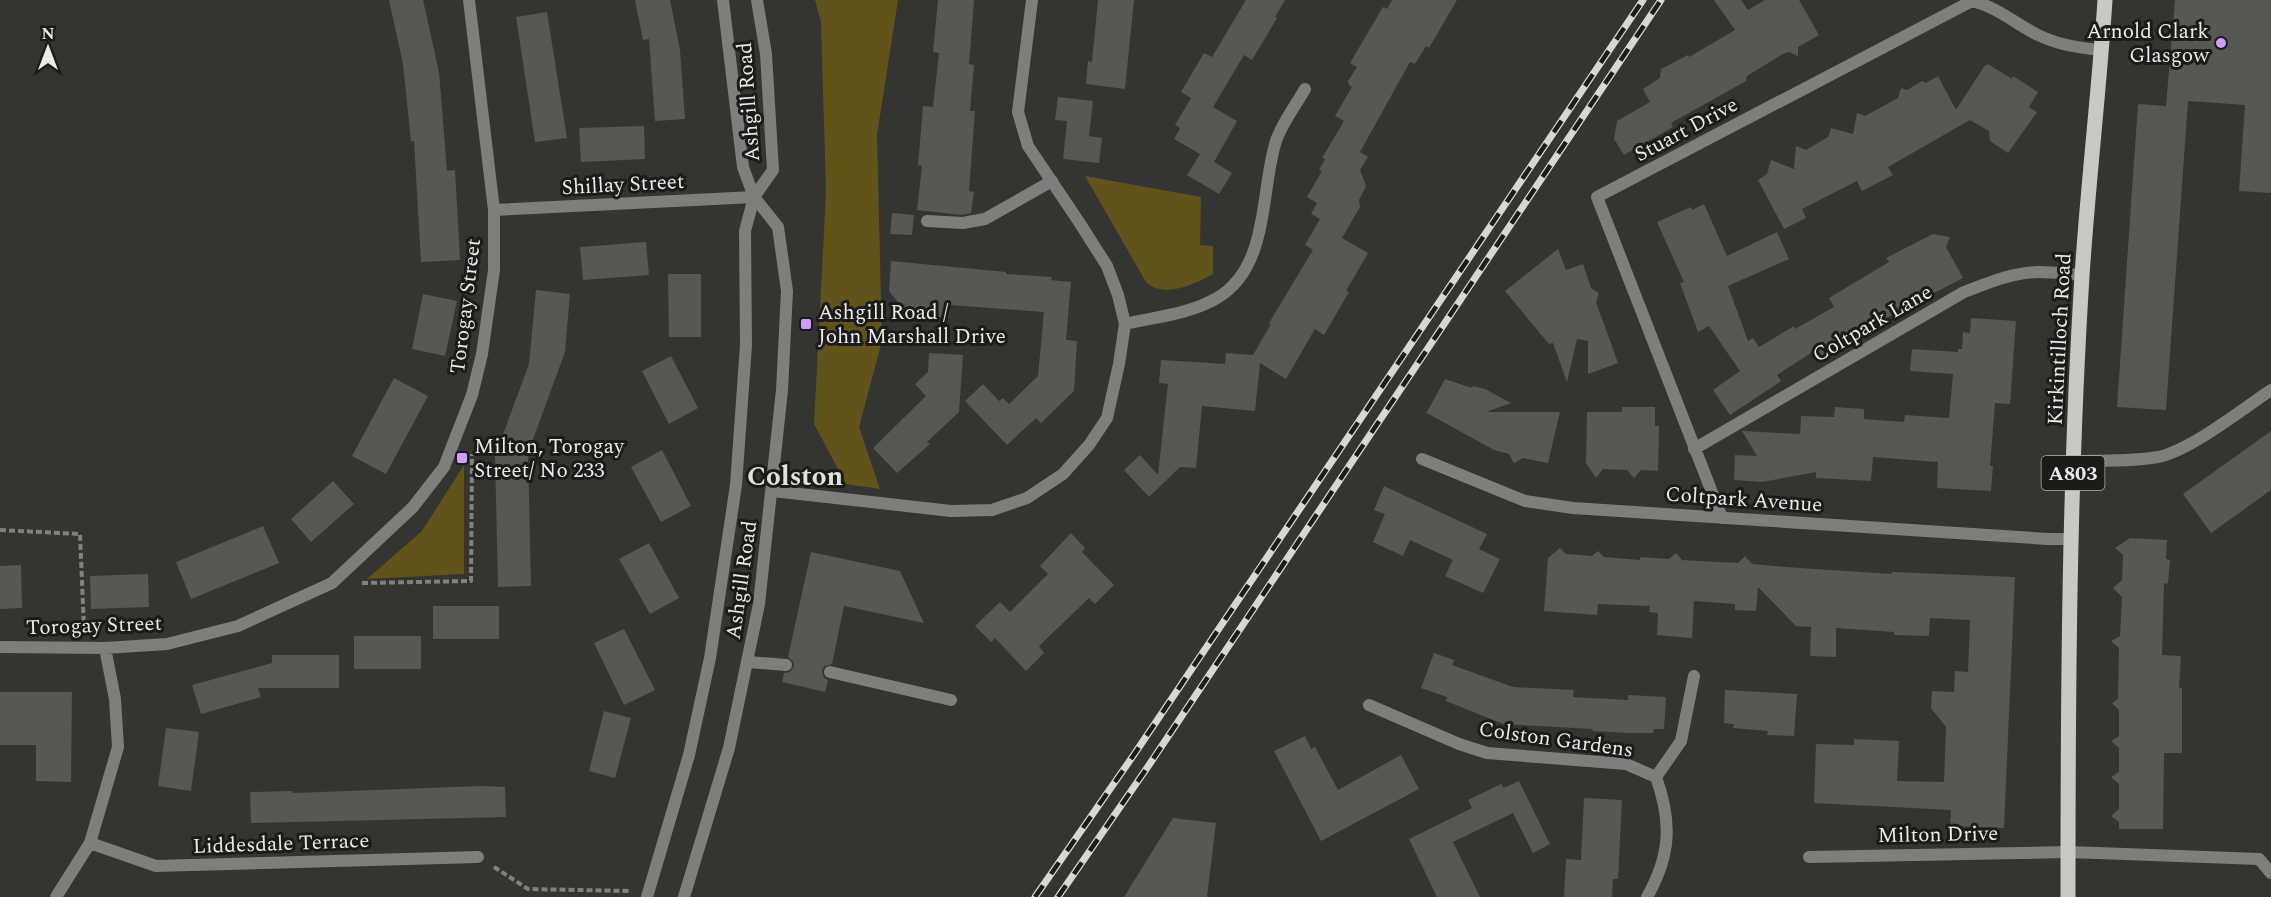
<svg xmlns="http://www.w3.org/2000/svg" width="2271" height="897" font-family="Spectral,serif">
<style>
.green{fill:#60541b}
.building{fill:#575753}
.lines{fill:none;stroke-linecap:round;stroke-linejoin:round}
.path{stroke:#80807d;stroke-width:4;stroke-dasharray:6 3;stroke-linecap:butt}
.service{stroke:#7e7e7d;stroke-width:12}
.pedestrian{stroke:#7e7e7d;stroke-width:12}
.minor{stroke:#7e7e7d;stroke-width:12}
.primary{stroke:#c9c8c5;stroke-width:15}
.rail-casing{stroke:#d7d7d5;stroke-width:7}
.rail{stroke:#1c1b1a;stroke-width:4.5;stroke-dasharray:14;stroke-linecap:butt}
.poi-dot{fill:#d09dfe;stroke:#1c1b1a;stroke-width:2}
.labels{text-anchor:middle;stroke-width:6;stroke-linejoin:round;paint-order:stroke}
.shield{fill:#1c1b1a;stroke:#adadab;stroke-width:1.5}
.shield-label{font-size:20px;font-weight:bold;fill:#ebebe9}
.poi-label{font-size:21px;fill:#ebebe9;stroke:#1c1b1a;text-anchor:start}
.street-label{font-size:21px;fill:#ebebe9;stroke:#1c1b1a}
.district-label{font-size:27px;font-weight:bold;fill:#e1e1dd;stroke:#1c1b1a}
</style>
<rect width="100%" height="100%" fill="#343431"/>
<path class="green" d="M815,0H898L877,135L882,341L859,427L880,489L846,484L814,424L826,193L821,22Z
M1085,176L1201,197L1200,245L1213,246V274C1195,284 1164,299 1146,282Z
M464,465V574L367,579L422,531Z"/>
<path class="building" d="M389,0H423L439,72L447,171L455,170L460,260L421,262L414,141H411L403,64Z
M635,0H670L680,50L685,119L655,121L649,39L643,40Z
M938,0H974L969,64L974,65L970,111H975L969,191L974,192L971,213L962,215L917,210L922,166L918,165L923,106L933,107L939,53L933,52Z
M1098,0H1134L1125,89L1086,84L1088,61L1092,62Z
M1246,0H1285L1275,17L1277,18L1252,60L1244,55L1213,107L1237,121L1214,162L1232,173L1219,194L1187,175L1200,154L1174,139L1180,128L1175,125L1191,98L1181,92L1204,53L1212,57Z
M1392,0H1457L1429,48L1426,46L1415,64L1410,62L1360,152L1368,157L1360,170L1366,186L1359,200L1360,207L1342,238L1368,253L1346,291L1349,292L1324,335L1315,329L1286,379L1260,363L1255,411L1202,406L1196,468L1180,467L1149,497L1124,470L1140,455L1158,475L1168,384L1159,383L1161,360L1225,364L1226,353L1253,355L1271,324L1269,323L1313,250L1305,245L1320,219L1311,214L1317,203L1307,197L1322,171L1319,170L1325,159L1322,158L1344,121L1335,116L1352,87L1349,85L1348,81L1357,67L1350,63L1383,7L1387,9Z
M1714,0H1741L1748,10L1765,0H1799L1819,35L1798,47V56L1789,52L1783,54L1747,76L1746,81L1671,123L1673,127L1624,155L1614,139L1617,121L1650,102L1643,89L1660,78L1661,69L1688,55L1689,57L1735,30Z
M2175,0H2271V193L2239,191L2245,105L2188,101L2166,410L2117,407L2138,104L2166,106Z
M547,12L567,138L535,142L516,17Z
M1988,64L2012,79L2013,76L2038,92L2029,107L2037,112L2008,153L1990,141L1989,131L1970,120L1888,167L1893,175L1862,191L1857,181L1802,209L1806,218L1784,229L1758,180L1767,174L1771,160L1794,169L1796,146L1806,150L1828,137L1831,128L1853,134L1857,113L1865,116L1898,98L1901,88L1907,90L1922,81L1926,83L1938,76L1956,110L1985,65L1986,66Z
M1058,97L1093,101L1089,136L1102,138L1099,163L1063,159L1067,121L1055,120Z
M644,126L645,159L581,162L579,128Z
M1704,204L1727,256L1777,232L1789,259L1728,286L1748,341L1753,338L1759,347L1794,326L1795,329L1834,307L1829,298L1889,262L1886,258L1933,234L1950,237L1946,247L1963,278L1871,326L1874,327L1822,357L1817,349L1777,375L1781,381L1730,415L1713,390L1740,371L1709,326L1698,332L1680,283L1684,282L1657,222L1691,207L1692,210Z
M892,213L914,215L912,235L890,234Z
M646,242L649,275L583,280L580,247Z
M1558,249L1566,270L1583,264L1591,288L1599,293L1596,302L1618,363L1588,374V341L1577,339L1567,382L1553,343L1549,344L1505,291Z
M891,261L1006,272V274L1052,277L1051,280L1071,282L1066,340L1077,341L1074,391L1041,423L1036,418L1007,445L965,401L983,384L999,401L1003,398L1009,404L1038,376L1044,312L950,305L949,318L908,315L889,291Z
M668,274H701V337H669Z
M536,290L570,294L565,352L528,453L531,586L498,587L495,456L529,364Z
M423,294L457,301L445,356L412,349Z
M1971,318L2016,321L2010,404L1995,403L1990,466H1993L1991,491L1937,488L1938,462L1873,457L1871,481L1816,478V472L1762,482L1734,480L1735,455L1757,456L1742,431L1800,434L1801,416L1834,417L1835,407L1864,409V419L1904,422L1905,415L1949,418L1953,374L1910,371L1912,349L1958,352V349H1962L1963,332L1970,333Z
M929,353L963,355L959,412L927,442L930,444L897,473L873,448L926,396L915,384L928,372Z
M671,356L698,408L669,424L642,371Z
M394,378L428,396L386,474L352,456Z
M1445,379L1472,388L1473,386L1485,389L1511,403L1486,412H1560L1548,463L1523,458L1514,463L1509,454L1494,450L1425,412H1427Z
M1622,407H1655V426H1659L1658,471L1641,470L1634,478L1627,470L1603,469L1596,478L1586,463L1587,412H1622Z
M2271,431V490L2211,533L2183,494Z
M662,450L691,506L661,522L631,467Z
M333,481L354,504L311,542L291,519Z
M1384,486L1487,534L1479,549L1500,559L1483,593L1445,576L1453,560L1410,540L1403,556L1373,542L1385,514L1374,510Z
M263,526L279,563L191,599L176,562Z
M1071,533L1085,548L1082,552L1114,585L1095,604L1089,598L1039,646L1044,653L1026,671L995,638L991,642L975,626L1000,602L1010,612L1048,574L1040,566Z
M2130,538L2167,540L2166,559L2170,560L2168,584L2164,583L2162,655L2181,656L2179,688H2182V753H2164L2163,829H2119V822L2111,816L2119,809V784L2111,777L2119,772V748L2111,741L2119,736V710L2112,703L2118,699L2119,648L2111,641L2120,636L2122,597L2113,588L2122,580L2123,555L2115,548Z
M649,543L679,598L650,614L619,559Z
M1560,548L1566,554L1592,556L1598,551L1604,557L1640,560V557L1669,559L1676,553L1682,560L1738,563L1745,556L1752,564L1785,567L1892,574V572L2015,577L2004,828L1950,826L1951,810L1814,803L1816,744L1854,745V739L1899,741L1897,781L1944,782L1946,727L1931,708L1932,691L1954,692L1955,671L1968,672L1970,620L1930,618L1929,636L1894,635V632L1836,628V657L1810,656L1811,627L1796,626L1758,587L1756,611L1735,610V604L1694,601L1692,638L1657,635L1658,613L1649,612L1650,606L1598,604L1597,615L1544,611L1548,558Z
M811,552L900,571L924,623L844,606L832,664L824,666L822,671L824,678L828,680L825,692L782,682L784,673L790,672L794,666L793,661L788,657Z
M21,565L22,608L0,609V566Z
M148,574L149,607L91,609L90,576Z
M433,606H499V639H433Z
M624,629L655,690L624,705L594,643Z
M354,636H421V669H354Z
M1434,653L1454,660L1452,665L1513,687L1574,690L1573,697L1628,700V695L1666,697L1664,729H1654L1653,733H1630L1592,731L1593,729L1503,724L1446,701L1447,697L1421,688Z
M272,655H339V688H258L261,697L201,714L192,685L272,663Z
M1725,690L1797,694L1794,736L1767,735L1768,731L1733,728L1734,724L1724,723Z
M0,692H72L71,782L36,781V745H0Z
M604,711L631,718L615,778L589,771Z
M166,728L199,732L191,791L158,786Z
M1305,736L1311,749L1315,747L1338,790L1401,755L1419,789L1321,841L1274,751Z
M1519,781L1550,844L1533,853L1513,813L1453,842L1480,897H1437L1409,839L1472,808L1468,800L1501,784L1504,788Z
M482,786L505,787L506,817L251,823L250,792L292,791L293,793Z
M1584,798L1622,800L1618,879H1613L1612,897H1564L1566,859L1581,860Z
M1173,818L1216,823L1207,897H1124Z"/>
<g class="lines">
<path class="path" d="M0,530L80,534L84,629
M362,583L471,581L472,454
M494,867L528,889L630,891"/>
<path class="service" d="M927,221L963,223L985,219L1052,181
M748,662L786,665
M830,672L951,700
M1656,777L1681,741L1694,676"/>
<path class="pedestrian" d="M2068,852L2125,854"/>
<path class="minor" d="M494,210L754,197
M1125,324C1155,317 1190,314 1217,298C1270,267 1260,191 1276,141C1282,123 1296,105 1305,89
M1694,449L1964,292C1988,283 2013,272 2039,272C2053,272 2068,274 2082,275
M1422,459L1525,501L1573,508L2048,539H2071
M2074,461C2101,460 2131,462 2158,457C2191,450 2241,410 2271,390
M773,491L951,511L992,510L1027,498L1063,474L1089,445L1107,418L1119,364L1125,324L1118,295L1107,266L1079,222L1028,146L1018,112L1032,0
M1722,518L1597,197L1972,1C1997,7 2016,24 2038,35C2059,45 2079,48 2102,50
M0,647L105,648L167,644L238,626L332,583L413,507L444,467L472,395L482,354L494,270V210L469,0
M1369,705L1459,744L1487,753L1626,764L1656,777C1672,822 1671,855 1647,897
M90,843L156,866L478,857
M2125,854L2259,859L2271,873
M1809,857L2068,852
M56,897L90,843L118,747L115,699L105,648
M647,897L689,755L710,658L736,485L746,345L745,231L754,197L773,170L766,54L757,0
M684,897L729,748L759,604L782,390L787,291L778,227L754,197L743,167L723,0"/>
<path class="primary" d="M2068,897C2068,690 2069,483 2082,276C2088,184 2099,92 2105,0"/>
<g class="rail-casing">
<path id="rail" d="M1035,897L1133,756L1643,0
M1058,897L1149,765L1661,0"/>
</g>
<use href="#rail" class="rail"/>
</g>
<g class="poi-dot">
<circle cx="2221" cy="43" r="6"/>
<rect x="800" y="318" width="12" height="12" rx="3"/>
<rect x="456" y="452" width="12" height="12" rx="3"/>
</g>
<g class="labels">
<rect class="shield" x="2041.5" y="456" width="63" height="34" rx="4.5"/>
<g class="shield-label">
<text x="2073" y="480">A803</text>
</g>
<g class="poi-label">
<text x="2209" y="38" text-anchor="end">Arnold Clark<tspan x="2209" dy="24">Glasgow</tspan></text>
<text x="818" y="319">Ashgill Road /<tspan x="818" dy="24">John Marshall Drive</tspan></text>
<text x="474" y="453">Milton, Torogay<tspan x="474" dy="24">Street/ No 233</tspan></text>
</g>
<g class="street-label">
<text transform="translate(748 102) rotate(-94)" y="7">Ashgill Road</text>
<text transform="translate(1686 129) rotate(-28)" y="7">Stuart Drive</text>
<text transform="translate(623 184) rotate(-3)" y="7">Shillay Street</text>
<text transform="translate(465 306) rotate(-83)" y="7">Torogay Street</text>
<text transform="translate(1872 323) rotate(-30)" y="7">Coltpark Lane</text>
<text transform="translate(2059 339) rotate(-87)" y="7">Kirkintilloch Road</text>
<text transform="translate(1744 499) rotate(4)" y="7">Coltpark Avenue</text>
<text transform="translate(741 580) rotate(-82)" y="7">Ashgill Road</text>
<text transform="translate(94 625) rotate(-2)" y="7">Torogay Street</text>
<text transform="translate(1556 739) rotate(8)" y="7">Colston Gardens</text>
<text transform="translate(1938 834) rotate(-1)" y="7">Milton Drive</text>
<text transform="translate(281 843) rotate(-2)" y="7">Liddesdale Terrace</text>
</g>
<g class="district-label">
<text x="795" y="485">Colston</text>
</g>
</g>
<g transform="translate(48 48)" stroke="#1c1b1a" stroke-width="4.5" paint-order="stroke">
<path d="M0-4.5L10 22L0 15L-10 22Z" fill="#ebebe9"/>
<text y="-9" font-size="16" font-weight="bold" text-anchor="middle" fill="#ebebe9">N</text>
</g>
</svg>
